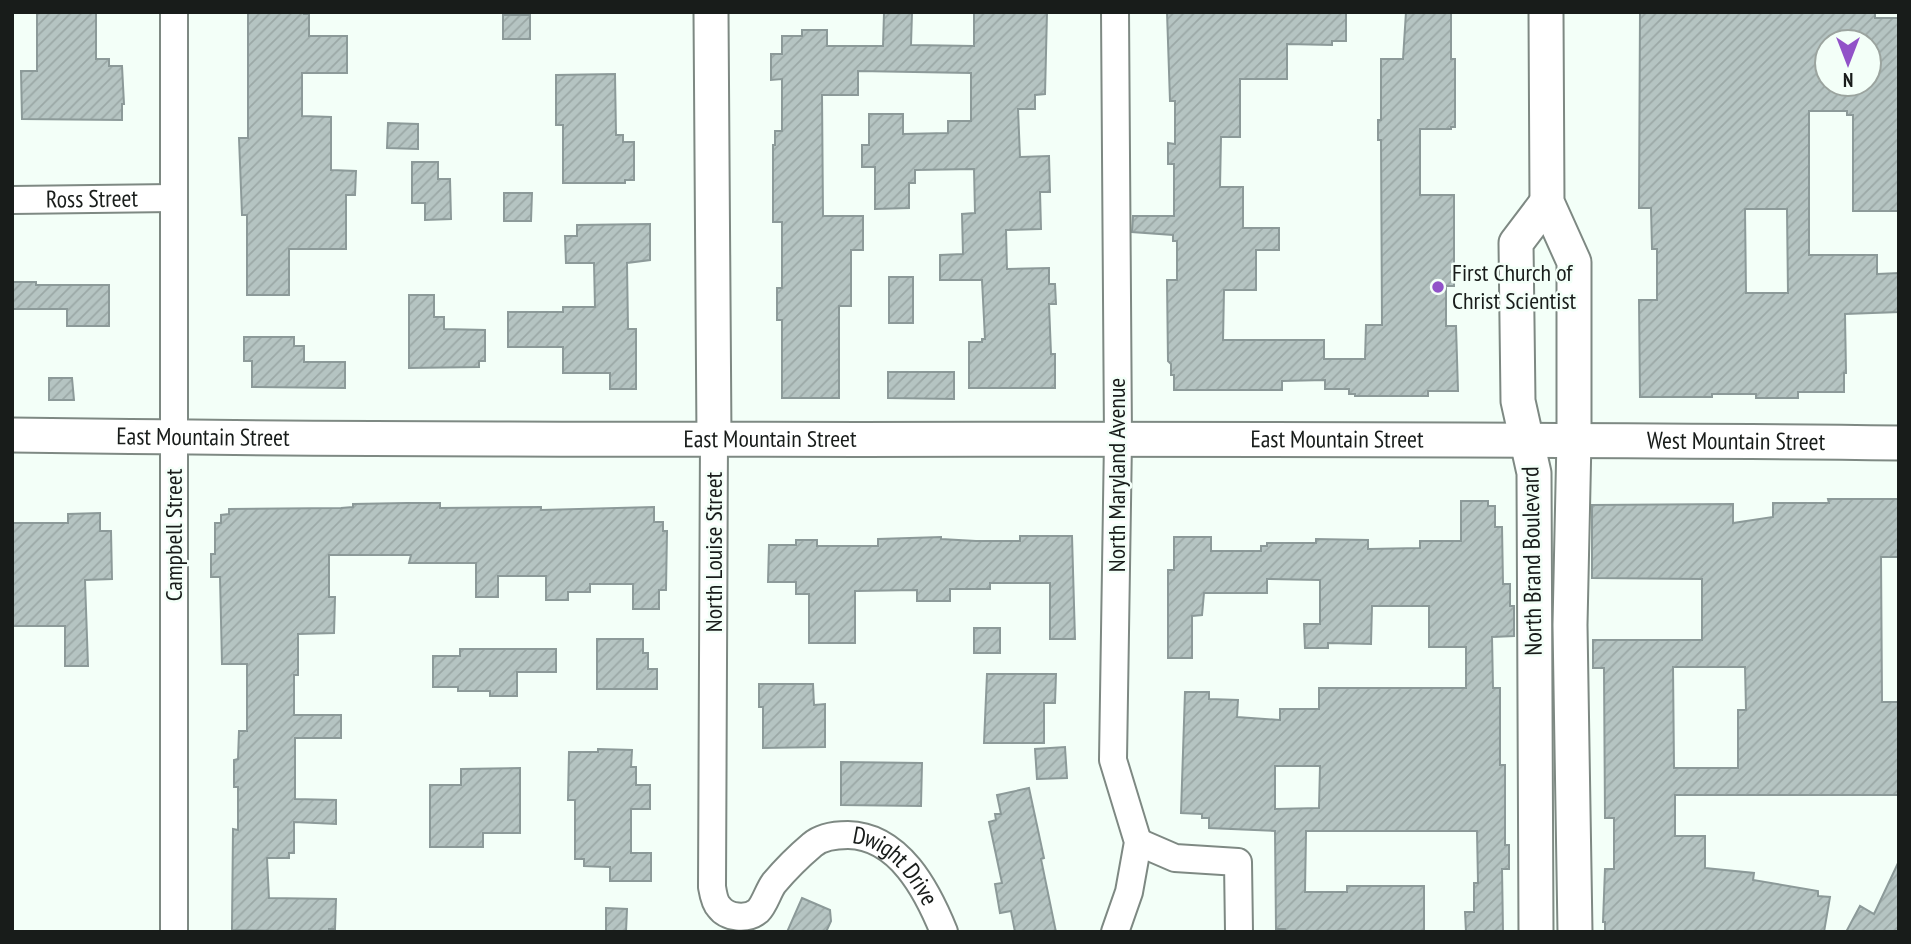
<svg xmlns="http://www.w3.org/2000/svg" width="1911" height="944" font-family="'PT Sans Narrow',sans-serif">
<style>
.building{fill:url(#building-hatch);stroke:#8c9a99;stroke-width:2;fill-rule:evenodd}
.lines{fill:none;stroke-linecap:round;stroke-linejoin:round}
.minor-casing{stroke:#7e8983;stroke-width:30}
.tertiary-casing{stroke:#7e8983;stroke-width:37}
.minor{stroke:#fff;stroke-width:26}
.tertiary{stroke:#fff;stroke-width:33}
.poi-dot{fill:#9152c8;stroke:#f3fff8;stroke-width:2.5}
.labels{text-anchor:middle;stroke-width:5;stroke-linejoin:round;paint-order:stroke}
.street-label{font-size:24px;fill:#181c1a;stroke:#f3fff8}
.poi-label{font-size:24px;fill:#181c1a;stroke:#f3fff8;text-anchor:start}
</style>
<defs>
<pattern id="building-hatch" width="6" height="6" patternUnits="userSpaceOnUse" patternTransform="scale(1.75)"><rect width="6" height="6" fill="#b5c4c2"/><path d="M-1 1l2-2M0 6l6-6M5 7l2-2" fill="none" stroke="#9ba8a6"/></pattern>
</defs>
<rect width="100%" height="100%" fill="#f3fff8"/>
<path class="building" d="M37,12H96V59H109V66H122L124,104H122V120L22,119L21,71H37Z
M248,12H304V14H309V36H347V73H302V116L331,117V170L356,171L355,195H346V249H289V295H247V215H242L239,138H248Z
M974,12H1047L1045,94L1035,95V109H1018L1020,157L1049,156L1050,192H1040L1041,229L1006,230L1007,269L1049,268V284H1055L1056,304H1049L1051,354H1055V388H969V342H982V339H985L982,280H940V255L963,254L962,214L975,213L974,169L915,170V183H909V208L875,209V167H862V145H869V114H903V134L948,133V121H971V73L858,71V95H822L823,216H863V250H851V306H839V398H782V320H777V288H782V222H773V145H775V131H782V79L771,80V54H782V36H802V30H827V46H883L884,13H912L911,45L974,46Z
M1167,12H1346V41H1332V45L1287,44V79H1240V137H1221L1220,187H1243V228H1279V250H1256V290H1224L1223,340H1324V359H1365L1366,325H1382L1381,140H1378V120H1381V59H1403L1406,12H1451V59H1455V127H1451V129H1420V195H1454V286H1446V326H1456L1458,391H1428V396H1355V394H1349V389H1325V380L1282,381V390H1174V375H1171V364L1168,361L1167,280H1177V241H1173V235L1132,232L1133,216H1174V164H1168V143L1175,144V101H1170Z
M1640,12H1875V18H1899V211H1853V115H1847V111H1809V255H1877V274L1899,273V312L1845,314L1846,373H1844V392H1798V398H1756V394H1712V397H1640L1639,300H1657V249H1652L1651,208H1639ZM1826,42H1869V84H1826ZM1745,209H1787L1788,293H1746Z
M503,15H530V39H503Z
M615,74L616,135H623V142H634V180H625V183H563V125H556V75Z
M388,123L418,124V149L387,148Z
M412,162H438V179H450L451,219L425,220V203H412Z
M504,193H532L531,221H504Z
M650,224V260L627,263L628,329H636V389H610V373H563V347H508V312H563V307H595L594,263H566L565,236H577V225Z
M889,277H913V323H889Z
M12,282H36V285H109V326H67V309H12Z
M409,295H434V317H444V329L485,330V361H479V367L409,368Z
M244,337H294V346H304V362H345V388L252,387V361H244Z
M888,372H954V399L888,398Z
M49,378H72L74,400H49Z
M1828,499H1899V557H1881L1882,702H1899V795H1675V836H1705V868L1754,873L1753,880L1818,891V896L1830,897L1824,932H1605V922H1603L1605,869H1614V818H1605L1604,668H1593V640H1702V579L1592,578V505L1733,504V523L1773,517V503H1829ZM1673,667H1745L1746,710H1738V768H1674Z
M1461,501H1488V506H1495V527H1502L1503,584H1510V606H1514V636L1492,637L1493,688H1500V765H1505V845H1509V869H1502L1503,932H1466L1465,912H1474V883H1478L1477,831H1306L1305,892H1347V886H1424V932H1285V929H1276L1275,831L1209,828V818H1202V814L1181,813L1185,692H1209V699L1238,700L1237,717L1280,720V709H1319V688H1466V647H1429V606H1372L1371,644L1328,643V648H1305L1304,624H1320V580L1267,579V593H1204L1202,615L1192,616V658H1168V570H1174V537H1211V551H1261V546H1267V543H1316V539L1368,540V549L1420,548V541H1461ZM1275,766H1320L1319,808L1275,809Z
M407,503H440V508L541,507V510L654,507V522H663V531H667L666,590H659V609H633V584H590V592H568V600H546V576H498V597H476V563H409L411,555H329V597H335L334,633L298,634V675H294V715H341V738H295V799L336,800V824L294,822V853H289V858H267L269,898L336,899L335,929H329V932L232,930L233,829L238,830V787H234V760L238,759L239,731H247V664H222L220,577H211V554H215V523H221V515L229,514V509L341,508L353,507V504Z
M100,513V531H111L112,579L85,580L88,666H65V626H12V523H68V514Z
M1020,536H1072L1075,639H1050V583H990V589H950V601H917V590L855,591V643H809V594H796V582H768L769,545H796V540H817V546H878V539L941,537V539L976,541H1020Z
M974,628H1000V653H974Z
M597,639H643V653H648V669H657V689H597Z
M460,649H556V672H517V696H490V691H458V687H433V656H460Z
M987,674H1056L1055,703H1044V743H984Z
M759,684H813L814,705L825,704V747L763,748V707H759Z
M1065,747L1067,778L1037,779L1035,749Z
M598,749L632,750L631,767H636V785H650V809H631V853H651V881H610V867L584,866V859H575V800H568L569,752H598Z
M841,762L922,763L921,806L841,805Z
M520,768V833H483V847H430V785H461V769Z
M1029,788L1044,858L1041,859L1056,932H1015L1011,911L1000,913L995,884L1002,883L989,822L996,820L995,814H1001L997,795Z
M1899,861V932H1846L1860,906L1874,914Z
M802,898L830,910L831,921L826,932H787Z
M606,908L627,909L626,932H606Z"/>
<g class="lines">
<g class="minor-casing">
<g id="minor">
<path d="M174,12V932"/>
<path d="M1115,12L1118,440L1113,760L1138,842L1129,892L1115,932"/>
<path id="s1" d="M12,200L173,198"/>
<path id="s2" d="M714,439L712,887C713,893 715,903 719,907C727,918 747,920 758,911C765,904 768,891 774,883C785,870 799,856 812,845C821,837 836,835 848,835C899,836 927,890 944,932"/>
<path d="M1138,842L1175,858L1238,862L1239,932"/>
</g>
</g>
<g class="tertiary-casing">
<g id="tertiary">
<path d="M711,12L714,439"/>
<path d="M1546,12L1547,202L1574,262V439L1570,625L1575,932"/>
<path id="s3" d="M12,435C641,444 1270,435 1899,443"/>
<path d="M1536,932L1534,473L1518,401L1516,243L1547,202"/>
</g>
</g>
<use href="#minor" class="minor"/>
<use href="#tertiary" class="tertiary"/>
</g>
<circle class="poi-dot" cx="1438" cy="287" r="7"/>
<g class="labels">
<g class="street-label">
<text dy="8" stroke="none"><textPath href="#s1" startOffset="80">Ross Street</textPath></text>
<text dy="8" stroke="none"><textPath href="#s3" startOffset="191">East Mountain Street</textPath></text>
<text dy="8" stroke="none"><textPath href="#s3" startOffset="758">East Mountain Street</textPath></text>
<text dy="8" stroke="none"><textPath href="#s3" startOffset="1325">East Mountain Street</textPath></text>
<text dy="8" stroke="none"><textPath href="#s3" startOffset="1724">West Mountain Street</textPath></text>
<text transform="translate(1117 475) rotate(-90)" y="8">North Maryland Avenue</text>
<text transform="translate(174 535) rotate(-90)" y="8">Campbell Street</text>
<text transform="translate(714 552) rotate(-90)" y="8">North Louise Street</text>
<text transform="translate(1532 561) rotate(-91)" y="8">North Brand Boulevard</text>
<text dy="8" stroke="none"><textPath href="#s2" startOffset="696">Dwight Drive</textPath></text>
</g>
<g class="poi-label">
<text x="1452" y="281">First Church of<tspan x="1452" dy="28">Christ Scientist</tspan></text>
</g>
</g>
<rect width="1911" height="944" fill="none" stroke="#181c1a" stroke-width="28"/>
<g transform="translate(1848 63) rotate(180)"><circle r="33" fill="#f3fff8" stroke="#9ba49f" stroke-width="2"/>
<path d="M0-5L12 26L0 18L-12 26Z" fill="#9152c8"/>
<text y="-10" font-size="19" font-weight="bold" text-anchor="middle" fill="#181c1a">N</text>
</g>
</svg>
